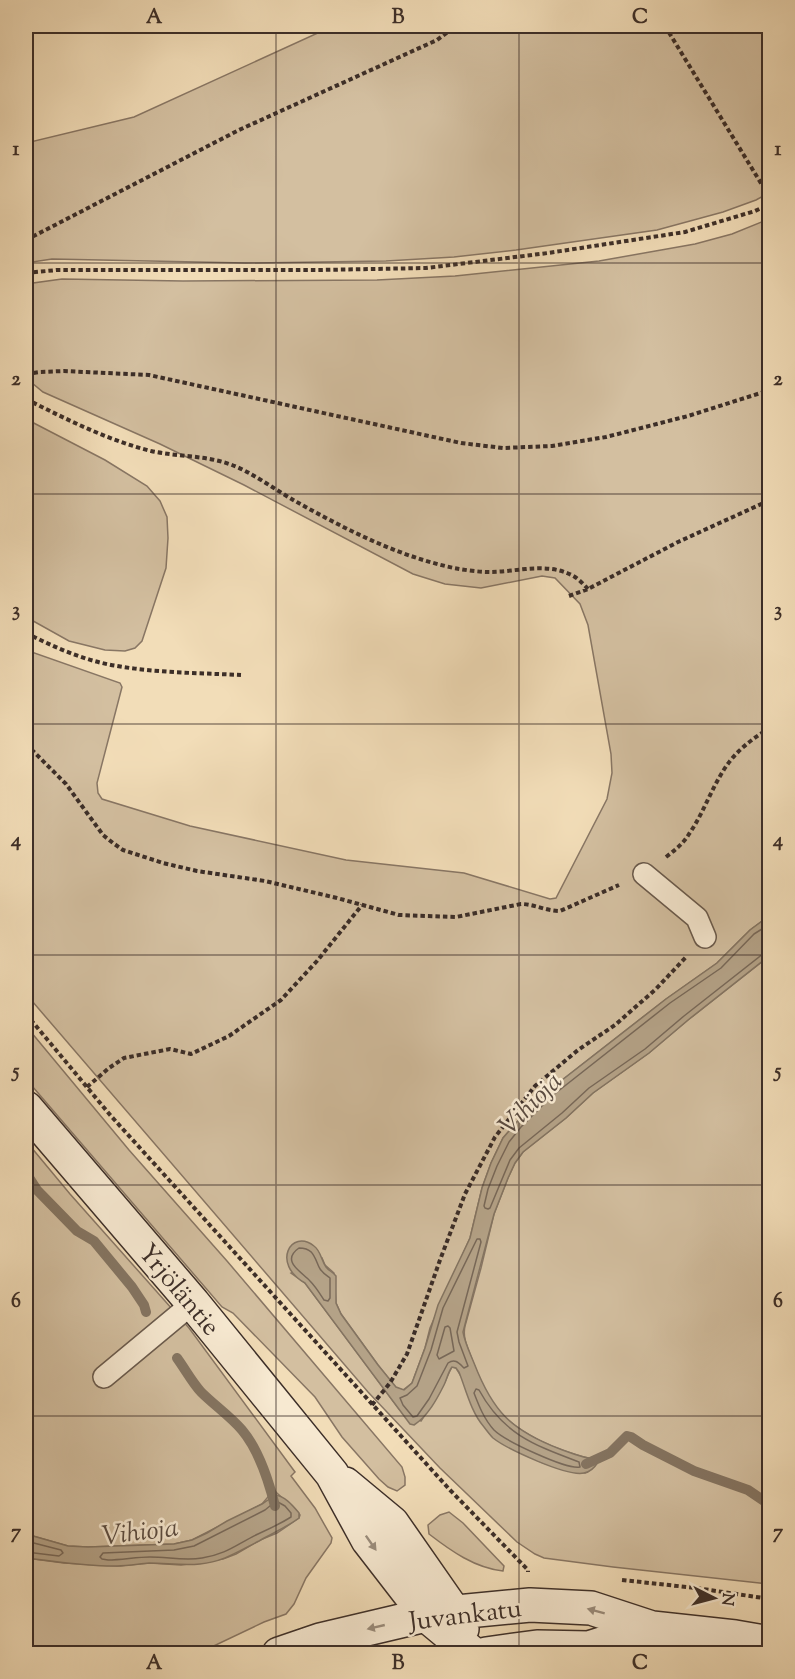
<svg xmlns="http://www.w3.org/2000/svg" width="795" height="1679" font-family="'Sorts Mill Goudy',serif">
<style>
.green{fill:#d3bfa0;stroke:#887664;stroke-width:1.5}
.water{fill:#b4a287;stroke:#847461;stroke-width:1.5}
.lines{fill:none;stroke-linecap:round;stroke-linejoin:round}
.shore{stroke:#786858;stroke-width:1.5}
.stream{stroke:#847461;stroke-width:10}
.lane-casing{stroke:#6a5a4c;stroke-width:24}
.secondary-casing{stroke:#3c2e28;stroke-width:36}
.path{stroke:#3c2e28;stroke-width:4;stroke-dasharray:4.5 3;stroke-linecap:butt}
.lane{stroke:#f7e9d1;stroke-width:21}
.secondary{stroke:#f7e9d1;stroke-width:33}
.oneway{fill:#9a8c7c}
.grid{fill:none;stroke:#3c2e28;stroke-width:1.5;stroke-opacity:0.55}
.labels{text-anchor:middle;stroke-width:5;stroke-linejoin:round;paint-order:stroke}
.street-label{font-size:26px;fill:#3c2e28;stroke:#f7e9d1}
.water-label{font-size:27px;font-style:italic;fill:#5a4b40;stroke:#f7e9d1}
.neatline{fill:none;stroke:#3c2e28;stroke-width:2}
.grid-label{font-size:20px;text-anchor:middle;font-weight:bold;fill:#3c2e28}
</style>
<rect width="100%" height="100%" fill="#f2ddb8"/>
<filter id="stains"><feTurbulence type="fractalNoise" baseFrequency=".00333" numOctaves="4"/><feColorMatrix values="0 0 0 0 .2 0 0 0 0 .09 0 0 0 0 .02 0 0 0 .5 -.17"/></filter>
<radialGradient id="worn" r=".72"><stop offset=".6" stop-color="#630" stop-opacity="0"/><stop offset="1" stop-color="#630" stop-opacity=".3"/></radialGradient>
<path class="green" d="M333,26H769V193L756,200L723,212L657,230L516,250L454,257L386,261L246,263L52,259L26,263V143L134,117Z
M769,219V916L750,930L717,963L666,999L548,1091L516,1123L503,1138L491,1163L482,1188L470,1238L430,1328L425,1348L412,1383L403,1390L396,1388L378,1365L341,1314L336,1303L334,1273L325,1265L322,1258L291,1273L305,1283L399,1409L421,1421C429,1409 437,1398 443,1386C447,1379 448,1373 452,1367L456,1368L502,1443L543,1463L585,1473C591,1470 594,1467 598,1462L597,1460C560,1452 517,1435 493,1404C484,1391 479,1376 473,1362C469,1350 462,1339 465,1326L481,1268L494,1214L508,1178L515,1163L523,1152L566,1118L593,1093L649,1053L688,1020L769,956V1584L613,1567L544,1558L535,1554L517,1542L440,1468L368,1392L26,994V650L120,683L122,687L97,783L98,793L102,799L190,826L346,860L464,873L550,899L556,898L607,799L612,773L611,754L588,625L580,604L555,578L542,576L481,588L445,584L413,574L244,485L160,444L43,392L26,378V284L62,279L183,281L377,280L455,276L599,261L695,244L732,234Z
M26,419L105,460L147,486L160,501L167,517L168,538L166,568L142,641L135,648L125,651L105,650L69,641L26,617Z
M26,1026L129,1150L227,1261L402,1467L405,1477V1485L397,1491L388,1487L379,1479L342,1437L315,1397L233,1313L222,1307L26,1079Z
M26,1141L70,1194L189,1328L295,1472L291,1476L315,1508L332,1538L331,1543L306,1578L294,1604L286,1614L264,1622L199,1653H26V1558L64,1563L117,1566L150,1563L181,1565L223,1559L236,1554L260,1540L277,1533L299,1518L300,1515C293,1505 282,1499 274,1490L262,1504L192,1540L174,1544L88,1547L68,1546L26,1534Z
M449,1512L463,1523L504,1566L503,1571C475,1568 451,1551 429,1534L428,1525L440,1515Z"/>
<path class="water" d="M769,916V956L688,1020L649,1053L593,1093L566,1118L523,1152L515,1163L508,1178L494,1214L463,1332C465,1343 470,1353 474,1363C493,1412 511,1430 560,1449C571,1453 584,1459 596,1459L598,1462C595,1467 590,1472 584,1473C567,1477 507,1449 493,1438C490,1435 487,1431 484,1427C471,1412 466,1390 459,1372L456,1368L452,1367C448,1372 447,1379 444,1385C437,1399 428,1416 414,1425L410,1424L305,1283C271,1264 291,1228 314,1246C321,1251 321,1260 326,1267C329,1271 333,1272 336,1276V1303L341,1314L378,1365L396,1387L404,1390L412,1383L425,1348L438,1305L470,1238L482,1188L491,1163L503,1138L516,1123L548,1091L666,999L717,963L750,930Z
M275,1495C285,1496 293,1506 299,1513V1518C285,1528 273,1533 259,1541C239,1551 223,1562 200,1564C183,1566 166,1563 149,1563C138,1564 128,1566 117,1566C87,1567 55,1561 26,1558V1534L68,1546L88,1547L174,1544L192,1540L207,1533L227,1521L262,1504Z"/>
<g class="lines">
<path class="shore" d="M770,924L754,934L721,968L670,1003L552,1096L521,1127L509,1142L497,1166L488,1189L484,1206L485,1208L488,1209L490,1208L510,1160L519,1148L562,1113L589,1088L645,1049L684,1016L764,953L770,952
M477,1239H480L481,1242L457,1332L459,1342L468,1366L464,1368C459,1363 455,1358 448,1363L429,1399L417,1416L413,1417L403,1405L400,1398L407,1395L417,1386L431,1350L443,1308Z
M299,1248C313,1248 314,1256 319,1267C321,1272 326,1275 330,1278V1298L328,1301L324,1300C320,1294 316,1287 310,1281C302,1272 280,1261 299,1248Z
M448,1326L450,1328L454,1351L439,1359L437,1355L445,1327Z
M476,1389L479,1390C503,1434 534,1445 579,1462L580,1467C567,1470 505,1441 494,1430C484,1419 479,1406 474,1393Z
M276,1501L285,1506L291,1513V1517C280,1524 269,1529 258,1534C237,1544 227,1554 202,1558C185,1561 168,1557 150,1557C136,1557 122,1560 108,1560L102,1559L100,1557L103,1553L174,1550L194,1546L265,1510Z
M26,1541L61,1550L63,1553L59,1556L26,1552"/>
<path class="stream" d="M26,1173L37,1190L77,1231L94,1241L132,1287L144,1305L146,1312
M177,1358C185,1369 192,1382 201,1392C214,1405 230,1416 242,1430C258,1449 269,1482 275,1506
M586,1464L610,1453L627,1436L631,1437L643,1445L694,1471L748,1490L770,1505"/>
<g class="lane-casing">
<path id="lane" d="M644,874L697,918L705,937
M104,1377L193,1303"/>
</g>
<g class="secondary-casing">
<path id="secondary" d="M26,1108L193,1303L332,1474L368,1540L426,1615L473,1654
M345,1484L392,1523L454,1612L462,1629
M279,1654L320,1640L426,1615L530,1605L591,1608L652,1628L735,1637L770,1643
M486,1654L537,1647L589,1648L652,1628"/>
</g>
<path class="path" d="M665,26L770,198
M26,240L239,130L437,40L456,26
M26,273L57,270H318L426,268L548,253L685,232L755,211L770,204
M26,374L40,372L64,371L149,375L461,443L503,448L552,446L606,437L688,416L770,390
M26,399C66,419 107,440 151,451C178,457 206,455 232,465C251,472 276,490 295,501C345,529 397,556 454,568C465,570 478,572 490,572C517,572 549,561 575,577C580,580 584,585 588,589
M569,596L588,589L678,542L770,500
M26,633C54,647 85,661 117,666C158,673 200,673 241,675
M26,744L66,784L103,835L113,843L123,850L163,863L197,871L265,881L337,898L399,915L456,917L521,904C534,904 546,911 560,911L619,885
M666,857C675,850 683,844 689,834C705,811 713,783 730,761C741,747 755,737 770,728
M26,1014L111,1116L450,1490L528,1570V1572
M87,1087L109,1068L124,1058L170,1049L191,1054L229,1036L281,1000L317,961L362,905
M372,1405L390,1383L407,1354L440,1260L465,1194L495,1137L535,1086L578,1050L615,1025L656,989L686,957
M622,1580L696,1588L770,1599"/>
<use href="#lane" class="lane"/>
<use href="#secondary" class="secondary"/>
</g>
<defs><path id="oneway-solid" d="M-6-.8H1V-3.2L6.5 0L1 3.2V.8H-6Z" transform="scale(1.5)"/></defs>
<g class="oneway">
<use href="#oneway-solid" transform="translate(371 1543) rotate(55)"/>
<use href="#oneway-solid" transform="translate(596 1611) rotate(-165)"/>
<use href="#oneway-solid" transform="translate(376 1627) rotate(167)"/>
</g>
<path class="grid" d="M276,26V1654M519,26V1654M26,263H770M26,494H770M26,724H770M26,955H770M26,1185H770M26,1416H770"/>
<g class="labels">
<g class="street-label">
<text transform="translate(180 1289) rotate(50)" y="9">Yrjöläntie</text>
<text transform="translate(465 1614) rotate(-7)" y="9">Juvankatu</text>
</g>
<g class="water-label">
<text transform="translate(530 1103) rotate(-45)" y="9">Vihioja</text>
<text transform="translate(140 1531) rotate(-7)" y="9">Vihioja</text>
</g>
</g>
<rect width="795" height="1679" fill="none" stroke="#f2ddb8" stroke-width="66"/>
<g transform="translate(714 1598) rotate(96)" stroke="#f7e9d1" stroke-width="4.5" paint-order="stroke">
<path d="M0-4.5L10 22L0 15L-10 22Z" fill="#3c2e28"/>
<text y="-9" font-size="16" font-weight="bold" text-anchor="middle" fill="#3c2e28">N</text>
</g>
<rect x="33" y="33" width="729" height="1613" class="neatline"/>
<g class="grid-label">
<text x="154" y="23">A</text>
<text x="398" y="23">B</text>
<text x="640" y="23">C</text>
<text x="16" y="155">1</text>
<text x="778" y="155">1</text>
<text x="16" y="385">2</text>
<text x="778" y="385">2</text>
<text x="16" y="616">3</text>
<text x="778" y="616">3</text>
<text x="16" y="846">4</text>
<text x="778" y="846">4</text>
<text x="16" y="1077">5</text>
<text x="778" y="1077">5</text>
<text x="16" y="1307">6</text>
<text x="778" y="1307">6</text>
<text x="16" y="1538">7</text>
<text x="778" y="1538">7</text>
<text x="154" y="1669">A</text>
<text x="398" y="1669">B</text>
<text x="640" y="1669">C</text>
</g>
<rect width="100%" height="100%" filter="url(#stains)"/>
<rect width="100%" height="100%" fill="url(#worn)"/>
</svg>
